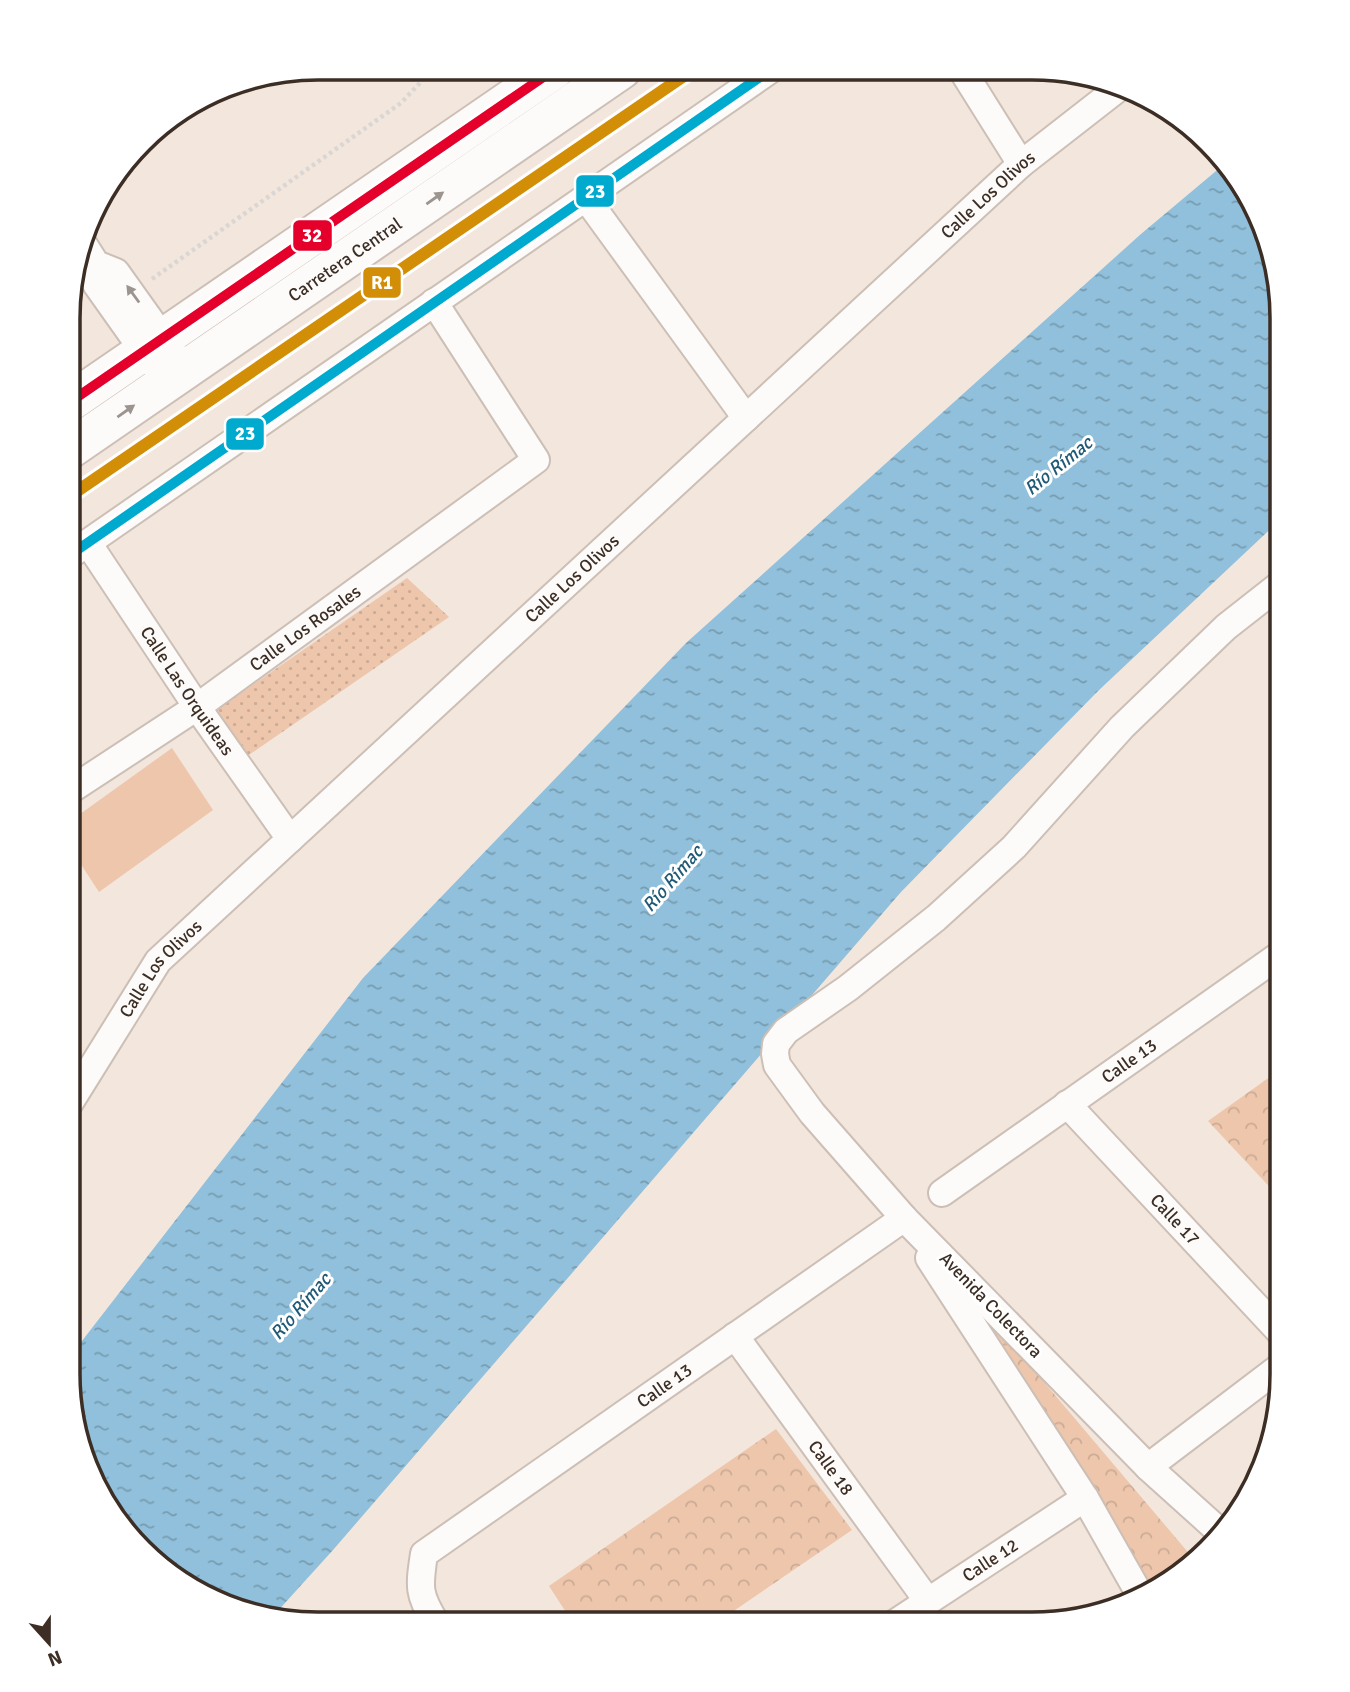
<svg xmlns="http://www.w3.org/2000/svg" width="1350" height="1692" font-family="Signika,sans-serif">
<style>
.grass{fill:#edc6ac}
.park{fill:url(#park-crowns)}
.garden{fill:url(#garden-dots)}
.water{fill:url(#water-ripples)}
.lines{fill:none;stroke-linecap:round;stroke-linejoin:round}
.minor-casing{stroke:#ccbfb6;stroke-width:30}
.highway-casing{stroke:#ccbfb6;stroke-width:42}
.path{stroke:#dad6d3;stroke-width:4.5;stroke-dasharray:3.5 3.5;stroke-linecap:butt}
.minor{stroke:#fdfbfa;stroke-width:26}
.highway{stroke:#fdfbfa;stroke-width:38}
.bus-1-casing{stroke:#fff;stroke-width:16}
.bus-2-casing{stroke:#fff;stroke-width:16}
.bus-1{stroke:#e4002b;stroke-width:10}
.bus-2{stroke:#00a9ce;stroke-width:10}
.rail-1-casing{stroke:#fff;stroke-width:18}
.rail-1{stroke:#d28e07;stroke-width:12}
.oneway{fill:#9c948f}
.labels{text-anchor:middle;stroke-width:6;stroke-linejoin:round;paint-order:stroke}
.street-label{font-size:18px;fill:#3c2e24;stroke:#fff}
.water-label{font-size:19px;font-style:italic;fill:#205976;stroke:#fff}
.rim{fill:none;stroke:#3c2e24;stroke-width:3.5}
.line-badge{stroke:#fff;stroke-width:2.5}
.badge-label{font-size:19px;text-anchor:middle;font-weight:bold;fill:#fff}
</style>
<defs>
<pattern id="park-crowns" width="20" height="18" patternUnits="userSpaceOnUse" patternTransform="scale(1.75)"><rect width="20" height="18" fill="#edc6ac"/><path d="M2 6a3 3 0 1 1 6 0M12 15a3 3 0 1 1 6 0" fill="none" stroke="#ccaa94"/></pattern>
<pattern id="garden-dots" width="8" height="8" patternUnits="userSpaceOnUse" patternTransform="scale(1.75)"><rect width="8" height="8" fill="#edc6ac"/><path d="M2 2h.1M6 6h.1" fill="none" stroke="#ccaa94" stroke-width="1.8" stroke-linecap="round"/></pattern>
<pattern id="water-ripples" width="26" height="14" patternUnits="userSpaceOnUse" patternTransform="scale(1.75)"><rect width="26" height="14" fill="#90c0db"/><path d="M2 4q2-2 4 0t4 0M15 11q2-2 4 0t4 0" fill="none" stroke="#779cb1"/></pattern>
</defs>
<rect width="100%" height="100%" fill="#f3e6dd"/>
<path class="grass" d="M172,748L213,810L99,892L69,846V822Z"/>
<path class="park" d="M1281,1069V1199L1208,1121Z
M966,1295L989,1317L1192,1557L1156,1590L1147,1593Z
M776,1429L852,1530L716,1623H573L549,1586Z"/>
<path class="garden" d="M407,578L449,617L246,757L215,711Z"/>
<path class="water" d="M1222,166L1248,194L1282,318V518L1098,691L901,892L333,1550L275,1614L180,1582L102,1498L68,1374V1359L363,978L686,643L1141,234Z"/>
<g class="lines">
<g class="minor-casing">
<g id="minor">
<path d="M962,70L1021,164"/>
<path d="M586,198L746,418"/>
<path d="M84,245L96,264L116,272L173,352"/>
<path d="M96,264V284L152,363"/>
<path id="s1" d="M88,543L197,707L290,839"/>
<path d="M70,555L770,70"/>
<path id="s2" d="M69,791L197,707L536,460L434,302"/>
<path id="s3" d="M69,1104L158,961L1021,164L1116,90"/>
<path id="s4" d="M1067,1104L1281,1333"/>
<path id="s5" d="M942,1193L1281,954"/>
<path d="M929,1258L1085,1498L1140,1595"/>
<path id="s6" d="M735,1336L927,1600"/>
<path d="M1148,1467L1281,1366"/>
<path d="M1219,1531L1148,1467L904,1218L812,1113L777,1065L775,1054L776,1044L786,1031L848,988L936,918L1014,847L1122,727L1226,627L1282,583"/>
<path id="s7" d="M436,1623C418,1595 419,1587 424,1554L904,1218"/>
<path id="s8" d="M895,1623L1085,1498"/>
</g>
</g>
<g class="highway-casing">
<g id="highway">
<path d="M70,402L555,69"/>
<path id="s9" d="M70,449L622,69"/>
</g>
</g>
<path class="path" d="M152,279L401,103L433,69"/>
<use href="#minor" class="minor"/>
<use href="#highway" class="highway"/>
<g class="bus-1-casing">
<path id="bus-1" d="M70,402L555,69"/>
</g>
<g class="bus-2-casing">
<path id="bus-2" d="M70,555L770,70"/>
</g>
<use href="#bus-1" class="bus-1"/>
<use href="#bus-2" class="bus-2"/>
<g class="rail-1-casing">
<path id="rail-1" d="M70,496L694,69"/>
</g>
<use href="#rail-1" class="rail-1"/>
</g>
<defs><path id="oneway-solid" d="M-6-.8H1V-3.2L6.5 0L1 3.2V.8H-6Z" transform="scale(1.75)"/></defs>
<g class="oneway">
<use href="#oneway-solid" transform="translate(435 198) rotate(-35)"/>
<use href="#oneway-solid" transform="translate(133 294) rotate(-126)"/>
<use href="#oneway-solid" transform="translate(126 411) rotate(-35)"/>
</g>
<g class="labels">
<g class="street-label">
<text dy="6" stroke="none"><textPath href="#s3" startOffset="1298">Calle Los Olivos</textPath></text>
<text dy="6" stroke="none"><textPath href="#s9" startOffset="334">Carretera Central</textPath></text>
<text dy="6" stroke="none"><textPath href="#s3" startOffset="732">Calle Los Olivos</textPath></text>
<text dy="6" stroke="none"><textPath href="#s2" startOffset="287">Calle Los Rosales</textPath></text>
<text dy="6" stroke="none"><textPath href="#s1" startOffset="178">Calle Las Orquideas</textPath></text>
<text dy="6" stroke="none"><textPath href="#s3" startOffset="164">Calle Los Olivos</textPath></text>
<text dy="6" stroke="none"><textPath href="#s5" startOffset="229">Calle 13</textPath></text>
<text dy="6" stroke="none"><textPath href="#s4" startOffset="158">Calle 17</textPath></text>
<text transform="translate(991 1305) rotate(46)" y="6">Avenida Colectora</text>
<text dy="6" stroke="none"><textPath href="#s7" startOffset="366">Calle 13</textPath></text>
<text dy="6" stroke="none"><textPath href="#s6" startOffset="163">Calle 18</textPath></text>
<text dy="6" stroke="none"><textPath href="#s8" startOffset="114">Calle 12</textPath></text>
</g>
<g class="water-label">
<text transform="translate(1058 465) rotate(-39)" y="7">Río Rímac</text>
<text transform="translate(672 878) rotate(-49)" y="7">Río Rímac</text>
<text transform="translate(300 1306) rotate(-49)" y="7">Río Rímac</text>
</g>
</g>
<path d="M0 0H1350V1692H0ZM318 80H1032A238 238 0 0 1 1270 318V1374A238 238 0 0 1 1032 1612H318A238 238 0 0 1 80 1374V318A238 238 0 0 1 318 80Z" fill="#fff" fill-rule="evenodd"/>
<path class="rim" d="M318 80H1032A238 238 0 0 1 1270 318V1374A238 238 0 0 1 1032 1612H318A238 238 0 0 1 80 1374V318A238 238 0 0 1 318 80Z"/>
<g class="line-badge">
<rect x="575" y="174" width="40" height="34" rx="7" fill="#00a9ce"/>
<rect x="292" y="219" width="41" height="33" rx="7" fill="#e4002b"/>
<rect x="362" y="266" width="40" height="33" rx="7" fill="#d28e07"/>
<rect x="225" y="417" width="40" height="34" rx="7" fill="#00a9ce"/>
</g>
<g class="badge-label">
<text x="595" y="198">23</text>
<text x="312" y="242">32</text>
<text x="382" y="289">R1</text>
<text x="245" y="440">23</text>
</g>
<g transform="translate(49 1643) rotate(159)" stroke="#ffffff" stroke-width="5" paint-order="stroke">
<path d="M0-5L12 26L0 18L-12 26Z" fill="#3c2e24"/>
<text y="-10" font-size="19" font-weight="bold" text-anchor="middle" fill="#3c2e24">N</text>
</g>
</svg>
